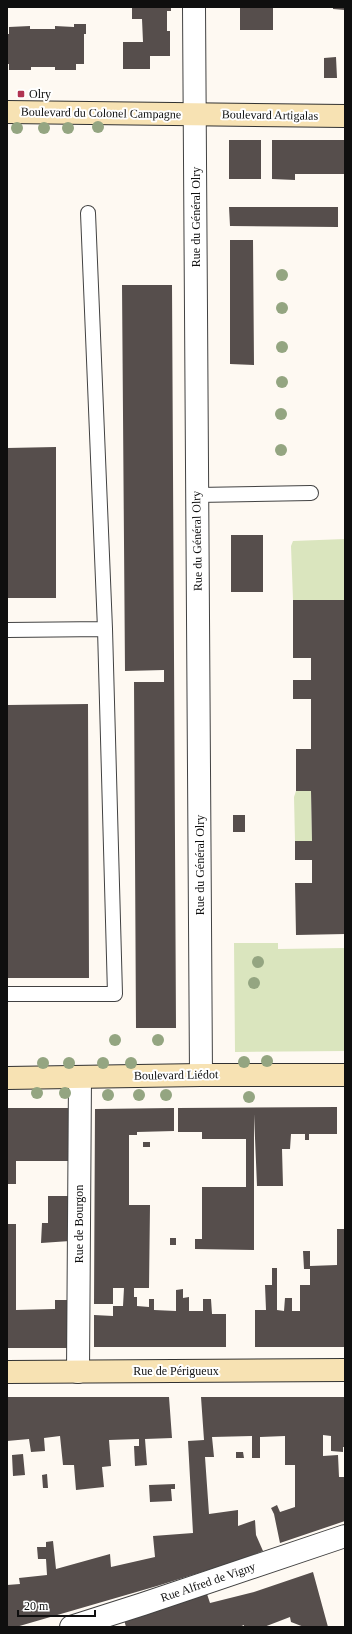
<svg xmlns="http://www.w3.org/2000/svg" width="352" height="1634" font-family="'Times New Roman',serif">
<style>
.green{fill:#dae5be}
.building{fill:#564e4c}
.lines{fill:none;stroke-linecap:round;stroke-linejoin:round}
.lane-casing{stroke:#424242;stroke-width:16}
.street-casing{stroke:#424242;stroke-width:24}
.secondary-casing{stroke:#313131;stroke-width:24}
.lane{stroke:#fff;stroke-width:14}
.street{stroke:#fff;stroke-width:22}
.secondary{stroke:#f7e2b3;stroke-width:22}
.tree{fill:#94a581}
.poi-dot{fill:#b13452;stroke:#fff;stroke-width:1.5}
.labels{text-anchor:middle;stroke-width:4;stroke-linejoin:round;paint-order:stroke}
.poi-label{font-size:12px;fill:#0f0f0f;stroke:#fff;text-anchor:start}
.street-label{font-size:12px;fill:#0f0f0f;stroke:#fff}
</style>
<rect width="100%" height="100%" fill="#fef9f2"/>
<path class="green" d="M345,539V600H293L291,546L293,541Z
M296,791H311L312,841H295L294,797Z
M234,943H278V949L345,948V1051L235,1052Z"/>
<path class="building" d="M171,7V11H167V31H170V56H150V69H123V42H143L142,19H132V8Z
M240,7H273V30H240Z
M333,7H345V10L333,9Z
M74,24H86V34H84V64H76V70H55V67H31V70H9V64H7V34H9V27L30,26V29H55V26L74,27Z
M336,57L337,78H324V58Z
M229,140H261V179H229Z
M272,140H345V174H295V180L272,179Z
M229,207H338V227L230,226Z
M230,240H253L254,365L230,364Z
M122,285H172L176,1028H136L134,682H164V670L125,671Z
M56,447V598H7V448Z
M231,535H263V592H231Z
M293,600H345V934L296,935L295,883H312V860H295V841H312L311,791H296V749H311V699H293V680H311V658H293Z
M88,704L89,978H7V705Z
M233,815H245V832H233Z
M337,1107V1134H309V1140H305V1134H291L290,1149H282L283,1186H257L254,1114V1250L195,1249V1239H202V1187H246V1139H202V1132H178V1108Z
M7,1108H71V1161H16V1184H7Z
M174,1108V1131L137,1132V1135H129V1205H150L149,1288H134V1297H137V1306L149,1307V1299H154V1310L176,1311V1290L183,1289V1298L189,1297V1311H203V1299H211L212,1314H226V1347H94V1315L113,1316V1306H123L124,1288H113V1304H94L95,1109Z
M143,1142H150V1147H143Z
M48,1196H70V1241L41,1243L42,1223H48Z
M7,1224H16V1310L55,1309V1300H69L68,1348H7Z
M337,1229H345V1347H255V1310H266L265,1285H272V1268H277V1310L284,1311L285,1298H292V1311H300V1285H310V1269H304L303,1251H310V1266L337,1265Z
M170,1238H176V1245H170Z
M7,1397H169L172,1438L145,1439L147,1465L135,1466L134,1446H139V1439L109,1440L111,1466L102,1467L104,1487L76,1490L74,1465H63L60,1436L44,1438L45,1451L31,1452L29,1439L7,1441Z
M201,1397H345V1447H343V1452L331,1451V1436L323,1435V1456L338,1455L339,1477H345V1521L280,1543L274,1514L271,1508L277,1505L280,1512L295,1507V1465H285V1436L260,1437V1458H252V1436L212,1437L214,1457H205L209,1514L238,1510V1526L255,1520L256,1535L263,1551L234,1562L157,1586L16,1627H7V1585L20,1584L19,1578L47,1575L46,1559H38L37,1547H46V1542L53,1541L56,1569L110,1554L111,1567L155,1557L153,1536L193,1533L188,1441L204,1440Z
M236,1452H243L244,1458H236Z
M23,1454L25,1475L13,1476L12,1455Z
M47,1474L48,1488H43L42,1475Z
M175,1484V1489H171L172,1501L150,1502L149,1485Z
M313,1572L328,1627H304L291,1622L290,1617L264,1627H244V1625L239,1627H126L123,1616L206,1591L210,1603L254,1592Z"/>
<g class="lines">
<g class="lane-casing">
<path id="lane" d="M197,495L311,493
M7,630L105,629
M7,994H115L105,629L88,213"/>
</g>
<g class="street-casing">
<path id="street" d="M194,7L201,1075
M78,1372L80,1077
M71,1627L143,1604L345,1536"/>
</g>
<g class="secondary-casing">
<path id="secondary" d="M7,112L345,116
M7,1078L201,1075H345
M7,1372L345,1370"/>
</g>
<use href="#lane" class="lane"/>
<use href="#street" class="street"/>
<use href="#secondary" class="secondary"/>
</g>
<g class="tree">
<circle cx="98" cy="127" r="6"/>
<circle cx="17" cy="128" r="6"/>
<circle cx="44" cy="128" r="6"/>
<circle cx="68" cy="128" r="6"/>
<circle cx="282" cy="275" r="6"/>
<circle cx="282" cy="308" r="6"/>
<circle cx="282" cy="347" r="6"/>
<circle cx="282" cy="382" r="6"/>
<circle cx="281" cy="414" r="6"/>
<circle cx="281" cy="450" r="6"/>
<circle cx="258" cy="962" r="6"/>
<circle cx="254" cy="983" r="6"/>
<circle cx="115" cy="1040" r="6"/>
<circle cx="158" cy="1040" r="6"/>
<circle cx="267" cy="1061" r="6"/>
<circle cx="244" cy="1062" r="6"/>
<circle cx="43" cy="1063" r="6"/>
<circle cx="69" cy="1063" r="6"/>
<circle cx="103" cy="1063" r="6"/>
<circle cx="131" cy="1063" r="6"/>
<circle cx="37" cy="1093" r="6"/>
<circle cx="65" cy="1093" r="6"/>
<circle cx="108" cy="1095" r="6"/>
<circle cx="139" cy="1095" r="6"/>
<circle cx="166" cy="1095" r="6"/>
<circle cx="249" cy="1097" r="6"/>
</g>
<rect class="poi-dot" x="17" y="90" width="8" height="8" rx="2"/>
<g class="labels">
<g class="poi-label">
<text x="29" y="98">Olry</text>
</g>
<g class="street-label">
<text transform="translate(101 113) rotate(1)" y="4">Boulevard du Colonel Campagne</text>
<text transform="translate(270 115) rotate(1)" y="4">Boulevard Artigalas</text>
<text transform="translate(196 217) rotate(-90)" y="4">Rue du Général Olry</text>
<text transform="translate(197 541) rotate(-91)" y="4">Rue du Général Olry</text>
<text transform="translate(200 865) rotate(-90)" y="4">Rue du Général Olry</text>
<text transform="translate(176 1075) rotate(-1)" y="4">Boulevard Liédot</text>
<text transform="translate(79 1224) rotate(-90)" y="4">Rue de Bourgon</text>
<text x="176" y="1375">Rue de Périgueux</text>
<text transform="translate(208 1582) rotate(-19)" y="4">Rue Alfred de Vigny</text>
</g>
</g>
<rect width="352" height="1634" fill="none" stroke="#0f0f0f" stroke-width="16"/>
<path d="M18 1610v6h77v-6" fill="none" stroke="#0f0f0f" stroke-width="2"/>
<text x="24" y="1610" font-size="12" fill="#0f0f0f" stroke="#ffffff" stroke-width="3" paint-order="stroke">20 m</text>
</svg>
